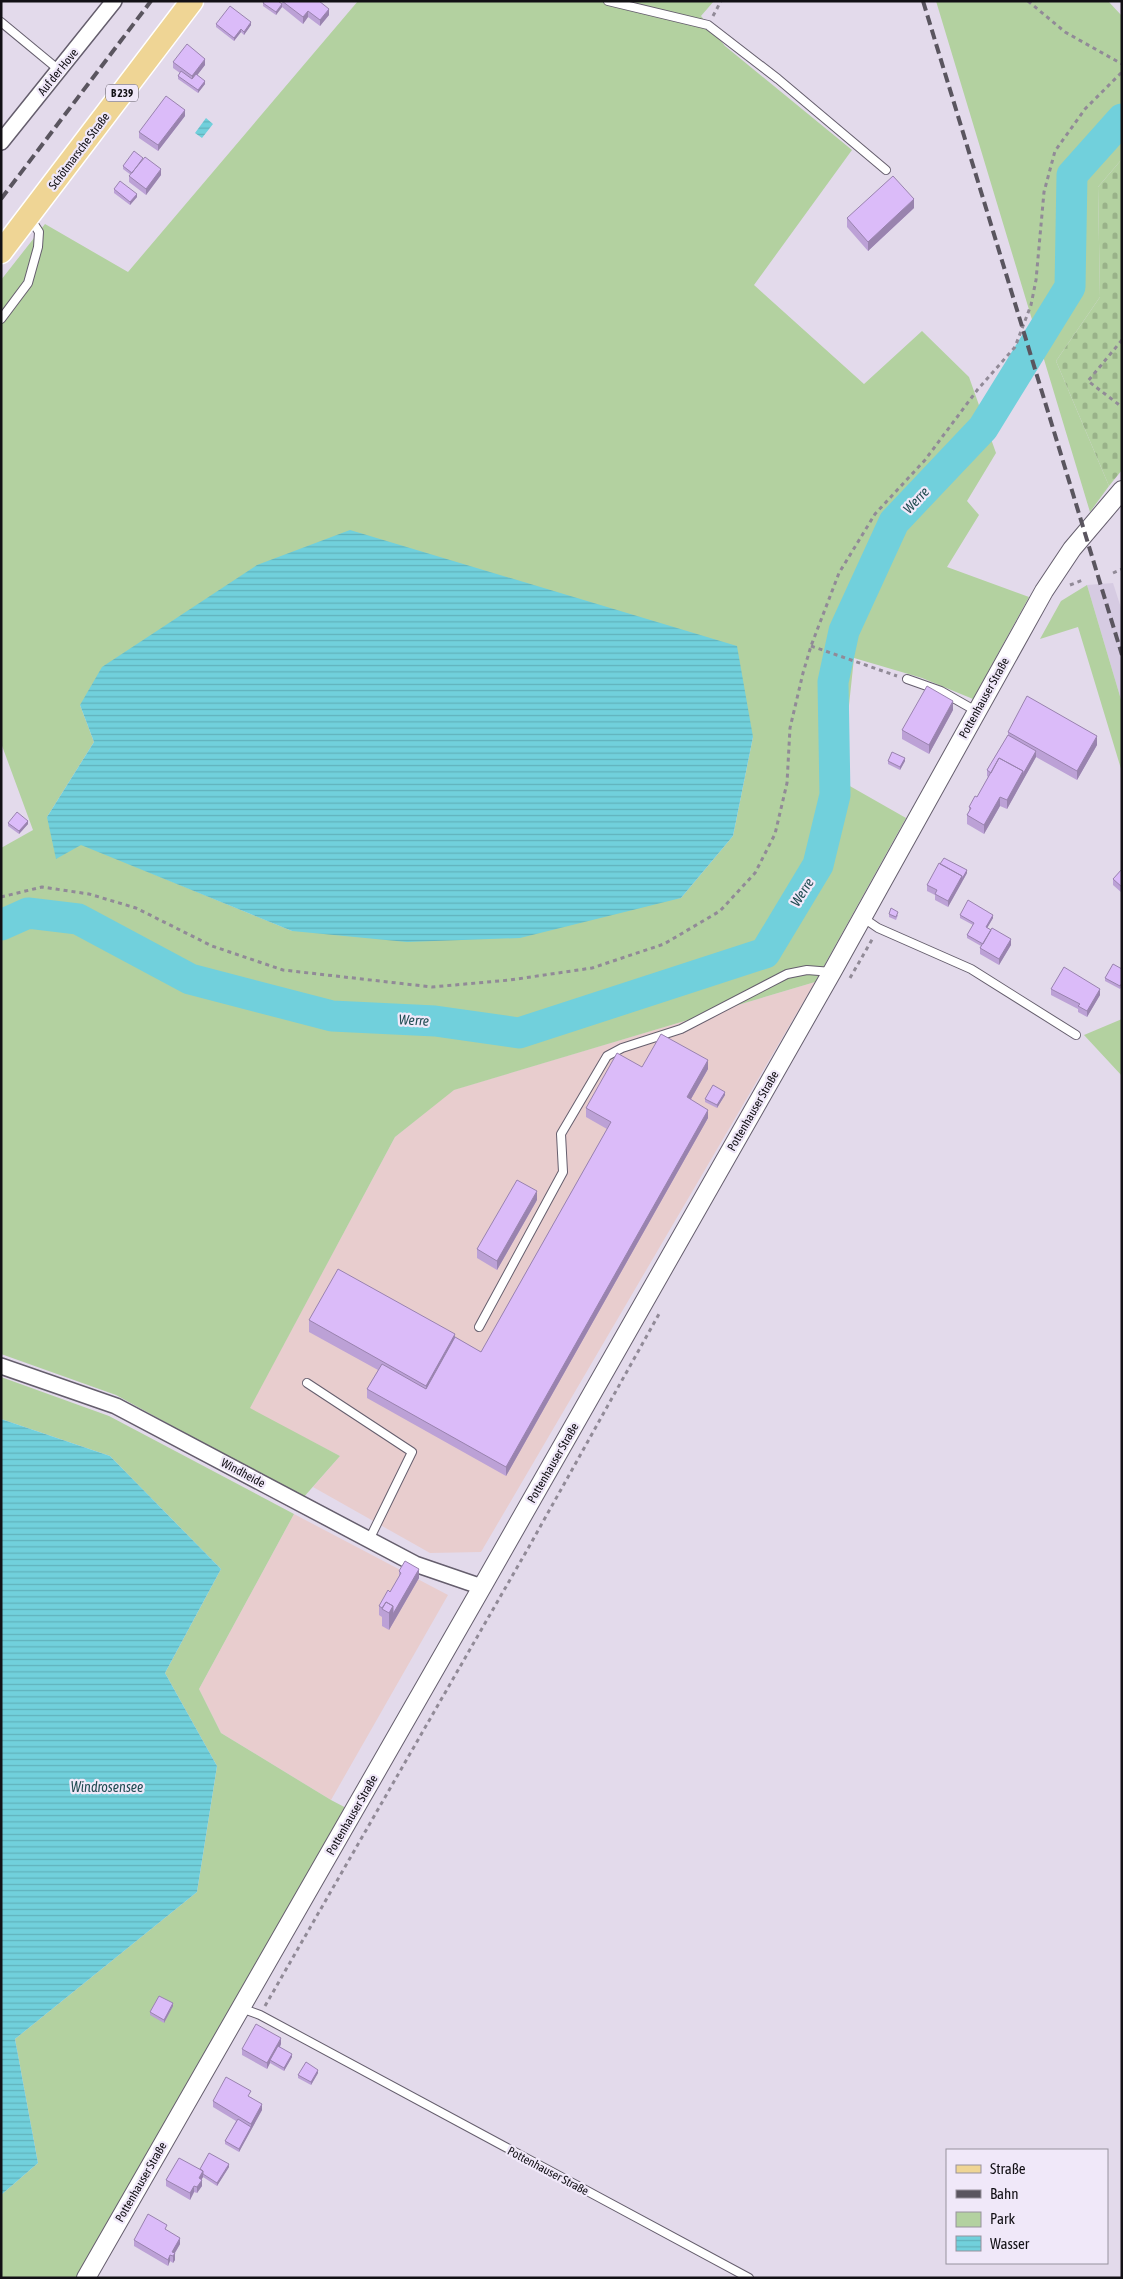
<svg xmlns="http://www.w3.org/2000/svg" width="1123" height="2279" font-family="'Asap Condensed',sans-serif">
  <defs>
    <pattern id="cemetery-stones" width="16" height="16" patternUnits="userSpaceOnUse" patternTransform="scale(1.25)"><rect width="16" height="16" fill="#b3d1a0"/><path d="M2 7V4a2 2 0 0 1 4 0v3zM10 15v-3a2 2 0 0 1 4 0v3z" fill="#99b289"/></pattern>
    <pattern id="water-rules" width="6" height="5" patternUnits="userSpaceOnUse" patternTransform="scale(1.25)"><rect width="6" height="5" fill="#71d0dc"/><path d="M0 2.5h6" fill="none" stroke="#61b2bc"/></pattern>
  </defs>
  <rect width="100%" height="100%" fill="#e3daeb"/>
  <path fill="#e8cdce" d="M815,982L481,1552L430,1553L313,1487L340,1456L249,1409L395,1137L453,1090Z
    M294,1514L448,1595L331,1800L221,1733L199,1689Z"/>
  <path fill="#d6cbe2" d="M1113,583L1122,611V703L1087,585Z"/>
  <path fill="#b3d1a0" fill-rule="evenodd" d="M358,1H714L701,16L725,46L852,150L754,285L864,384L922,331L969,377L996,453L967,501L979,515L947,567L1029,597L973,699L922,678L854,658L841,781L906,818L815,982L454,1090L395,1137L250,1408L340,1456L303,1498L116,1395L1,1354V848L33,830L1,743V280L45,224L128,272ZM80,705L753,737L733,836L681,898L292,931L81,844L47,817L94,742Z
    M936,1H1108L1122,16V159L1098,187L1100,297L1056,361L1109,486L1090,512Z
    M1087,585L1122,703V772L1078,627L1040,639L1061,601Z
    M1122,1019V1076L1084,1035Z
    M1,1377L109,1416L294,1514L199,1689L221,1733L331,1800L350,1810L76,2278H1V2195L38,2163L15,2039L197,1892L217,1766L165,1673L221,1569L110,1456L1,1419Z"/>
  <path fill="url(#cemetery-stones)" d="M1122,159V470L1109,486L1056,361L1100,297L1098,187Z"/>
  <path fill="url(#water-rules)" d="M206,118L213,124L202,138L195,133Z
    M350,530L737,646L753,737L733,836L681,898L520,938L407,942L292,931L81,845L56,859L47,817L94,742L80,705L102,667L257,565Z
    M1,1419L110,1456L221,1569L165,1673L217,1766L197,1892L15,2039L38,2163L1,2195Z"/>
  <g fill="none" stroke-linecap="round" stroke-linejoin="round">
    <path stroke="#71d0dc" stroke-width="31" d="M1,925L28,913L78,919L190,979L332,1016L435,1021L519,1033L765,953L818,865L835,795L833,682L844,631L894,522L983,428L1070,287L1072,175L1122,119"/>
    <g stroke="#655e6d" stroke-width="10">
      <path id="service" d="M608,1L708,25L778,79L886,170
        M1,22L59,70
        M1,319L28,283L38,247L39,232L30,218
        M907,679L941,691L976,711
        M862,917L878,928L971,969L1076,1035
        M479,1327L563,1172L561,1134L607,1056L622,1048L681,1029L787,974L807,970L832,972
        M307,1383L412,1452L369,1540
        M241,2008L260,2015L749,2278"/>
    </g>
    <g stroke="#655e6d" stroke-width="18">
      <path id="minor" d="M1,142L114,1
        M1,1366L116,1406L415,1564L482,1587"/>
    </g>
    <g stroke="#655e6d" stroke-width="20">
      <path id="tertiary" d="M86,2278L482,1587L832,972L1044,591L1072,549L1122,490"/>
    </g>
    <g stroke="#fff" stroke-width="25">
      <path id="primary" d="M1,252L192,1"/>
    </g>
    <path stroke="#918a97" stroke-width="3" stroke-dasharray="4 4" stroke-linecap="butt" d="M1028,1L1065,32L1122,64
      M713,16L721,1
      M1122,340L1088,381L1122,407
      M1113,573L1122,569
      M1070,585L1083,580
      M811,646L897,676
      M1,897L42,887L89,894L136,908L212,946L283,970L432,987L510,980L592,968L664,944L720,911L755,873L775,834L787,783L790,728L803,673L811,646L839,573L875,514L925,460L978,389L1015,347L1031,305L1036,280L1044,192L1055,151L1085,109L1122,72
      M850,978L873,938
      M265,2006L530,1545L659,1314"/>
    <use href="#service" stroke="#fff" stroke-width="8"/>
    <use href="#minor" stroke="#fff" stroke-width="15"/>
    <use href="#tertiary" stroke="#fff" stroke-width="18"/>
    <use href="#primary" stroke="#efd595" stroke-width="22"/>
    <path stroke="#5a555f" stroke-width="4" stroke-dasharray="10 5" stroke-linecap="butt" d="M923,1L1122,655
      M1,199L151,1"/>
  </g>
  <path fill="#bca1d6" d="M282,1L329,15L320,26L308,17L303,24L282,7L276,15L263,6V3L282,4Z
    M216,24L251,25L244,35L241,32L234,41L216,27Z
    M173,62L205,65L197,75L205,84L198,93L178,79V76L180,73L173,68Z
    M185,116L158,151L139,138V132Z
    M143,158L161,175L146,195L129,182V176L131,175L123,169V166Z
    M114,189L137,197L130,205L114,193Z
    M914,208L868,251L847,227V218Z
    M953,710L929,754L902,739V730Z
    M1008,732L1097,745L1077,780L1036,757L1007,809L1000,806L984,834L967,824V815L969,812V807L977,797L988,777L987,776V770L1008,735Z
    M888,761H905L900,770L888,764Z
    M8,823L28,824L19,834L8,826Z
    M1122,869V893L1113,885V879Z
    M967,873L948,907L935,900V895L927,891V885Z
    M889,914L898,915L896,920L889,917Z
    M960,915L993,918L987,928L1011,945L999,965L980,954V948L981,946L967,938V935L973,925L960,918Z
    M1122,969V986L1120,989L1105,981V978Z
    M1051,989L1100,995L1087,1017L1078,1012V1009L1051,995Z
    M642,1067L708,1069L691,1099L708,1118L506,1476L367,1398V1389L378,1370L309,1332V1320L455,1337L481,1352L607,1129L586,1117V1108Z
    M725,1095L717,1108L705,1102V1099Z
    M537,1200L497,1270L477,1258V1249Z
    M399,1571L419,1578L389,1630L382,1626V1617L379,1615V1606L390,1592L399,1577Z
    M173,2006L164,2023L150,2015V2012Z
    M281,2044L280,2047L292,2057L284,2071L270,2063L267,2069L242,2055V2049Z
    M318,2073L311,2085L298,2078V2075Z
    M251,2097L262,2110L239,2152L225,2144V2141L236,2121L213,2107V2101Z
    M229,2167L217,2186L203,2177L201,2180L202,2186L197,2193L194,2192L190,2200L166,2186V2180L200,2169Z
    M167,2231L180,2244L175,2253V2260L173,2263L170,2261L168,2266L134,2246V2240Z"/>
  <path fill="#9983ae" d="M282,4V7L276,15V12Z
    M329,9V15L320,26V20Z
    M308,11V17L303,24V17Z
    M251,22V25L244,35V32Z
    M241,29V32L234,41V38Z
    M205,59V65L192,82V76Z
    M205,81V84L198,93V90Z
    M185,110V116L158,151V145Z
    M161,169V175L146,195V189Z
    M137,194V197L130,205V202Z
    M914,199V208L868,251V242Z
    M953,701V710L929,754V745Z
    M1097,736V745L1077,780V771Z
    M1036,751V757L1007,809V800L1023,771Z
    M905,758V761L900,770V767Z
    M1000,797V806L984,834V825Z
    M28,821V824L19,834V831Z
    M967,870V873L948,907V901L962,876Z
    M993,915V918L986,930V927Z
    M1011,939V945L999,965V959Z
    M1100,989V995L1087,1017V1011Z
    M708,1060V1069L687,1106V1097Z
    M725,1092V1095L717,1108V1105Z
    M708,1110V1118L506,1476V1467Z
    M537,1191V1200L497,1270V1261Z
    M455,1334V1346L426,1398V1386Z
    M419,1569V1578L389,1630V1613L393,1606Z
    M173,2003V2006L164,2023V2020Z
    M281,2038V2044L272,2061L270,2060V2063L267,2069V2063Z
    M292,2054V2057L284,2071V2068Z
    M318,2070V2073L311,2085V2082Z
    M262,2104V2110L239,2152V2149L251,2127V2124Z
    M229,2164V2167L217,2186V2183Z
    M203,2171V2177L199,2184V2178Z
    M202,2180V2186L197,2193V2187Z
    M194,2186V2192L190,2200V2193Z
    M180,2238V2244L173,2256L172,2252Z
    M175,2253V2260L173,2263V2256Z
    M170,2255V2261L168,2266V2260Z"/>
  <path fill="#dbbbf9" stroke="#9983ae" d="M264,1H278L282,4L276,12L263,3Z
    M282,1H319L329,9L320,20L308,11L303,17Z
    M230,6L251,22L244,32L241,29L234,38L216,24Z
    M187,44L205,59L192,76L173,62Z
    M181,71L192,79L196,74L205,81L198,90L178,76Z
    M166,96L185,110L158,145L139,132Z
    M134,151L143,158L132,173L123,166Z
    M145,157L161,169L146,189L129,176Z
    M893,176L914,199L868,242L847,218Z
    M120,181L137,194L130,202L114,189Z
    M927,686L953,701L929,745L902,730Z
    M1027,696L1097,736L1077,771L1008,732Z
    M1008,735L1036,751L1023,774V771L999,758L991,773L987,770Z
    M892,752L905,758L900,767L888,761Z
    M999,758L1023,771L1007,800L1000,797L984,825L967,815L971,808L969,807L975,796L977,797Z
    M17,812L28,821L19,831L8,823Z
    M944,858L967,870L962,879V876L940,864Z
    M939,863L962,876L948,901L935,894L937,890L927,885Z
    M1122,869V887L1113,879Z
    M968,900L993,915L986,927L991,930L983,944L967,935L974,923L960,915Z
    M891,908L898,912L896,917L889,914Z
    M992,928L1011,939L999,959L980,948Z
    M1113,964L1122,969V983L1120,986L1105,978Z
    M1064,967L1100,989L1087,1011L1078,1006L1080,1004L1051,989Z
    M661,1034L708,1060L687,1097L708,1110L506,1467L367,1389L382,1364L426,1389L455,1337L481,1352L611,1122L586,1108L617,1053L642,1067Z
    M713,1085L725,1092L717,1105L705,1099Z
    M517,1180L537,1191L497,1261L477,1249Z
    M338,1269L455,1334L426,1386L309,1320Z
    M405,1561L419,1569L393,1614V1606L386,1602L382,1608L379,1606L388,1590L390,1592L401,1573L399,1571Z
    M386,1602L393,1606L389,1613L382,1609Z
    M159,1996L173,2003L164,2020L150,2012Z
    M256,2024L281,2038L267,2063L242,2049Z
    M278,2046L292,2054L284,2068L270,2060Z
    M306,2062L318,2070L311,2082L298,2075Z
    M226,2077L251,2091L248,2096L262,2104L251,2124L213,2101Z
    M238,2119L251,2127L239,2149L225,2141Z
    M209,2153L229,2164L217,2183L203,2174V2171L200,2169Z
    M179,2158L203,2171L199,2178L202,2180L197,2187L194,2186L190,2193L166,2180Z
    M148,2214L167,2225L165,2229L180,2238L172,2252L175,2253L173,2256L170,2255L168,2260L134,2240Z"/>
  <g text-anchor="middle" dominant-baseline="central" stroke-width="4.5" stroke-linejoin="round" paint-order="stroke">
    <rect fill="#f0e8f9" stroke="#555159" stroke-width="1" x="106" y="84.5" width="32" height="17" rx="4"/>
    <g font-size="11" font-weight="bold" fill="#121015">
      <text x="122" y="93">B 239</text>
    </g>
    <g font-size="12" fill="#121015" stroke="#f0e8f9">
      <text transform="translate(58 72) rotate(-51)">Auf der Hove</text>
      <text transform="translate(79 151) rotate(-53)">Schötmarsche Straße</text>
      <text transform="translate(984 698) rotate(-61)">Pottenhauser Straße</text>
      <text transform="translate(753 1111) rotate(-60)">Pottenhauser Straße</text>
      <text transform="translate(553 1463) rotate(-60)">Pottenhauser Straße</text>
      <text transform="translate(243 1473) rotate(28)">Windheide</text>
      <text transform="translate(352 1815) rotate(-60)">Pottenhauser Straße</text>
      <text transform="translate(548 2171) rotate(28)">Pottenhauser Straße</text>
      <text transform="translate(141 2182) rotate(-60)">Pottenhauser Straße</text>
    </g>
    <g font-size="14" font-style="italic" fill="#214c52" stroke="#f0e8f9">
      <text transform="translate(916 500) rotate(-47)">Werre</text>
      <text transform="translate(802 892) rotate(-58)">Werre</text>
      <text transform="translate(414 1020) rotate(3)">Werre</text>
      <text x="107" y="1787">Windrosensee</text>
    </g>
  </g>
  <rect width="1123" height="2279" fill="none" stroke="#121015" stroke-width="5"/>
  <rect x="946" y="2149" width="162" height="115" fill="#f0e8f9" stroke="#97929e"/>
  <rect x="956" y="2165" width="25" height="8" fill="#efd595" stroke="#97929e"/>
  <text x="990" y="2174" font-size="15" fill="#121015">Straße</text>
  <rect x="956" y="2190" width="25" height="8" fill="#5a555f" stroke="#97929e"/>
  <text x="990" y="2199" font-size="15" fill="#121015">Bahn</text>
  <rect x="956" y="2212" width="25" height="15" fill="#b3d1a0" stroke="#97929e"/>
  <text x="990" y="2224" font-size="15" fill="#121015">Park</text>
  <rect x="956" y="2236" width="25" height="15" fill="url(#water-rules)" stroke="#97929e"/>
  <text x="990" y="2249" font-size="15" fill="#121015">Wasser</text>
</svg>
